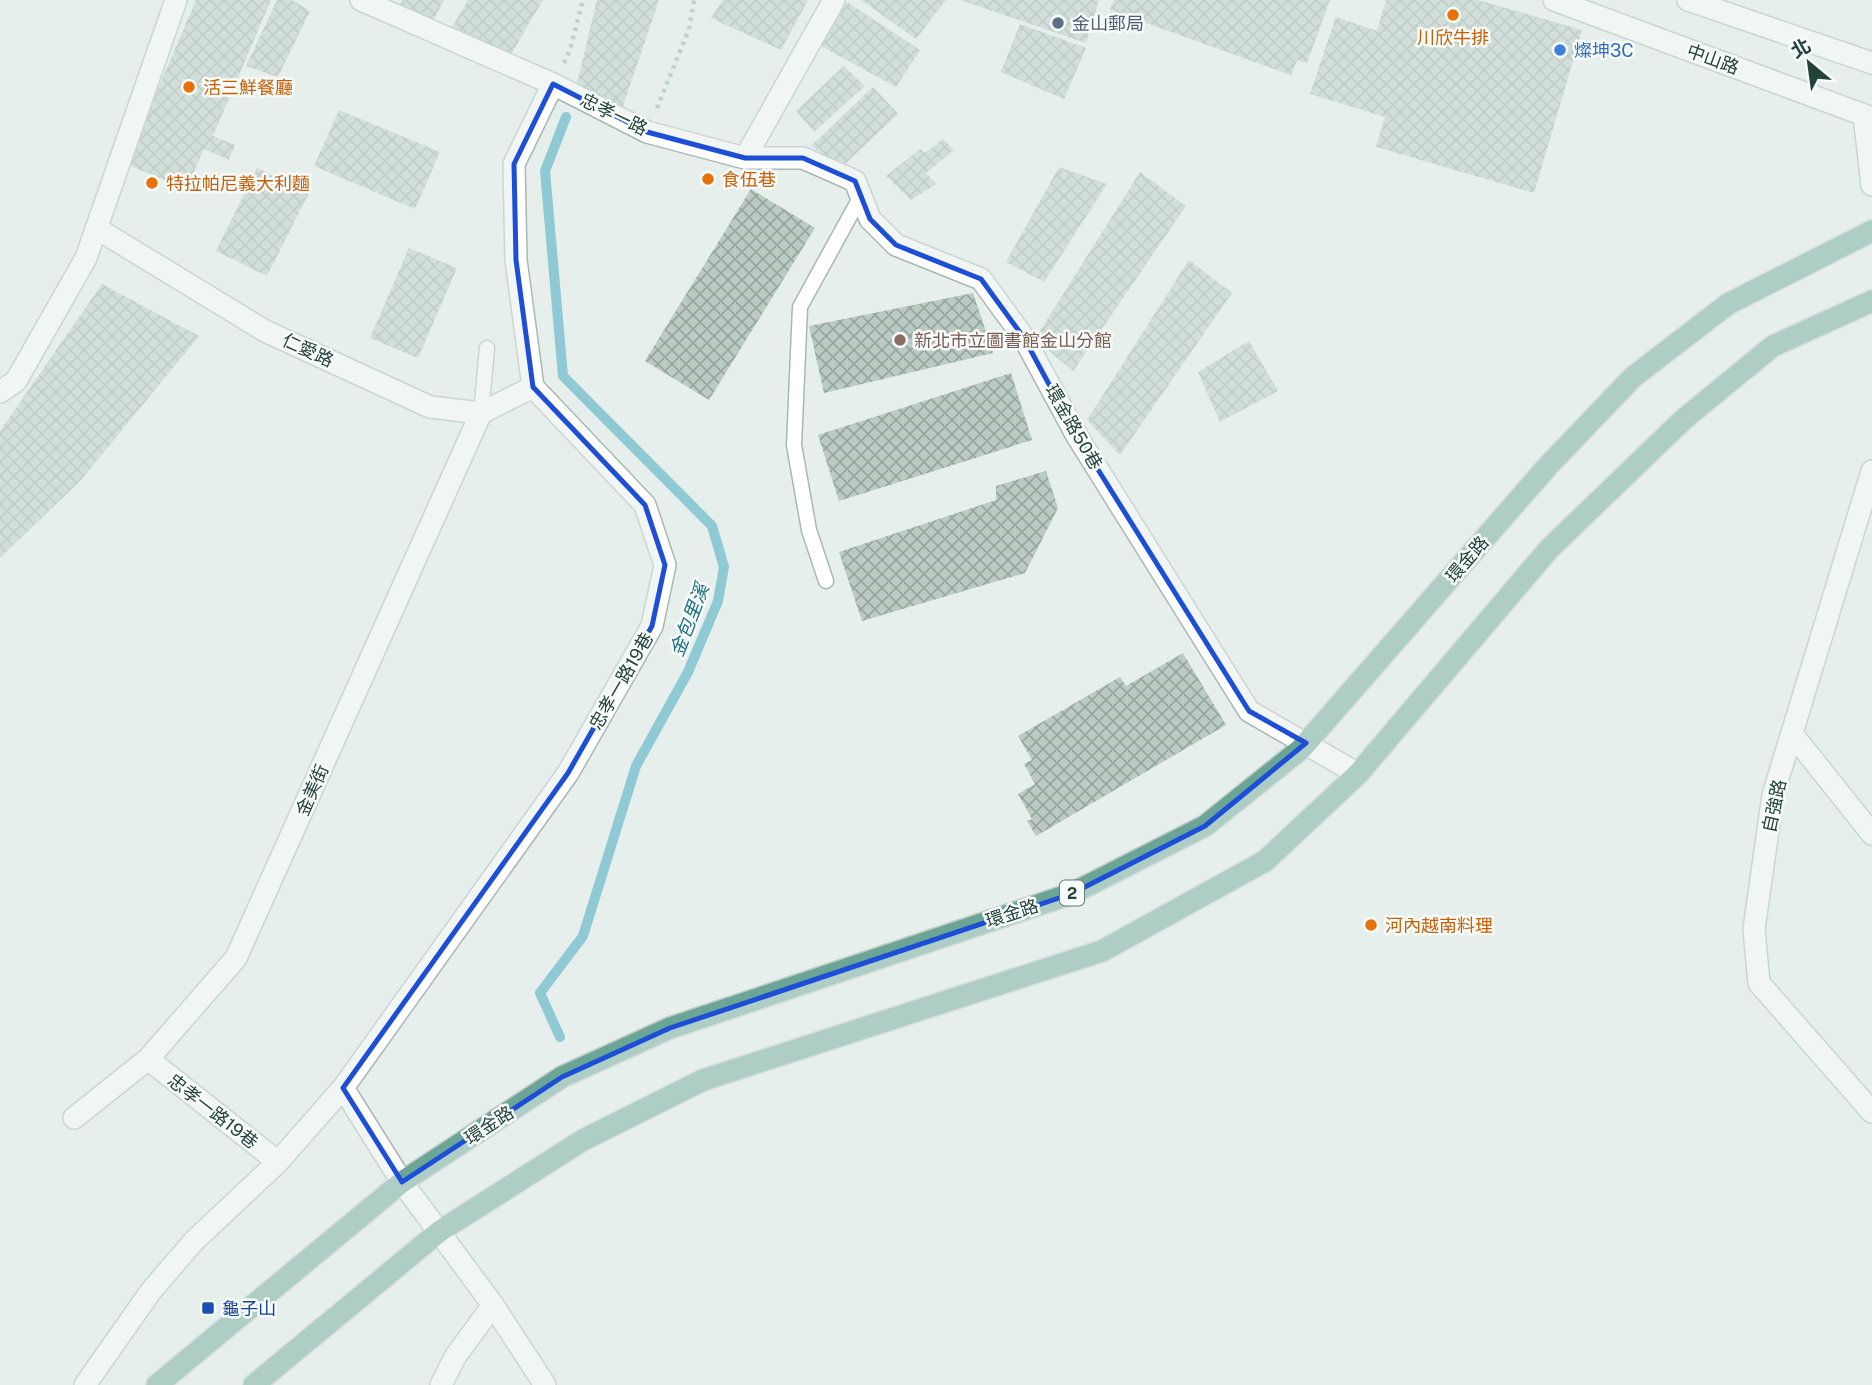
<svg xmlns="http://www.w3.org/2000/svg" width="1872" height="1385" font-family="'Public Sans','Noto Sans TC',sans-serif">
  <defs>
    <pattern id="building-cross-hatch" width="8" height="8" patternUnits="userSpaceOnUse" patternTransform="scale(1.75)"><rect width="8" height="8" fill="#bbcac4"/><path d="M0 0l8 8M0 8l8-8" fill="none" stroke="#98a6a0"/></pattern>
  </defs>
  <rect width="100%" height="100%" fill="#e6efeb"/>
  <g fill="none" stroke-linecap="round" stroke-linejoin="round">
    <path stroke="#8ec9d4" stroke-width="10" d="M560,1037L540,993L583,936L636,766L688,672L718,601L724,567L712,526L563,376L545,171L566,117"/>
  </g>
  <path fill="url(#building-cross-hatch)" d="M196,0H271L213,136L235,145L229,160L204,149L186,189L126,164Z
    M277,0H292L310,11L278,77L246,66Z
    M402,0H444L423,40L392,21Z
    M468,0H543L511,54L452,27Z
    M597,0H659L619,118L575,92Z
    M723,0H808L781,50L711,18Z
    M861,0H946L916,39Z
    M960,0H1099L1086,43Z
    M1114,0H1330L1307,63L1297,60L1291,75L1110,10Z
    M1386,0H1478L1582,30L1534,193L1376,147L1385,117L1310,94L1336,17L1377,31Z
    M847,2L920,50L896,87L821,46Z
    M1020,24L1086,48L1064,99L1001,72Z
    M844,66L865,86L814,132L796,111Z
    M873,87L898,114L843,166L811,146Z
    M339,110L440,152L415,209L314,166Z
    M943,139L954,150L926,173L936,184L911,200L886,176L920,149L925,153Z
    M1059,167L1107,184L1044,282L1006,262Z
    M257,168L309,193L267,276L216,251Z
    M1140,172L1186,206L1073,371L1035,339Z
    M751,189L815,228L709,400L645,361Z
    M409,248L457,268L418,358L370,338Z
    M1189,260L1232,293L1120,455L1087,420Z
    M102,284L199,336L81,480L0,558V431Z
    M973,293L993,353L824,393L809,326Z
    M1249,341L1278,391L1220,422L1198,372Z
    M1011,373L1032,440L839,501L818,435Z
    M1046,471L1058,508L1025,573L862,621L839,552L996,500V486Z
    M1183,653L1226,725L1036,836L1027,821L1032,819L1018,794L1035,784L1024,764L1032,760L1018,736L1120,677L1126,686Z"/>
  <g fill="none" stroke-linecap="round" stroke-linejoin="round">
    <g stroke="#a8b8b2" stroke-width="17">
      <path id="service" d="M481,413L487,348
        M826,581L809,530L794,445L800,307L861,196"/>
    </g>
    <g stroke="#a8b8b2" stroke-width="24">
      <path id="minor" d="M361,0L553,84L647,132L745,158L834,0
        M745,158H803L855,181L870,219L896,245L981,279L1024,338L1077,436L1249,711L1358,774
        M96,228L265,331L430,407L481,413L533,387
        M0,392L16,381L86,258L176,0
        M1872,471L1773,795L1754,929L1759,983L1872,1112
        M1793,735L1872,834
        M148,1059L278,1162
        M74,1118L148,1059L236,958L481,413
        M85,1385L151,1291L194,1241L278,1162L343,1088
        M441,1385L455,1357L493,1305
        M545,1385L493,1305L402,1182L343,1088L568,773L652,626L665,565L645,505L533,387L516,260L514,164L553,84"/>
    </g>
    <g stroke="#a8b8b2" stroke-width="24">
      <path id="tertiary" d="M1554,0L1872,118
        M1688,0L1872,63
        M1864,115L1872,185"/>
    </g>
    <g stroke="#c2cac8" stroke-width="24">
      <path id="primary" d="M157,1385L402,1182L562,1077L670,1028L1071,894L1205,826L1301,749L1547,467L1633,377L1728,304L1872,231
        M254,1385L440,1231L583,1140L703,1080L1102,951L1265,861L1358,774L1549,549L1684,419L1773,346L1872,301"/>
    </g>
    <path stroke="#86b3a5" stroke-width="4.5" stroke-dasharray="3.5 5" stroke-linecap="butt" d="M564,63L570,50L583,0
      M657,108L689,29L694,0"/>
    <use href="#service" stroke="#fff" stroke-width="14"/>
    <use href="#minor" stroke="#fff" stroke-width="21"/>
    <use href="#tertiary" stroke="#fff" stroke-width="21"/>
    <use href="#primary" stroke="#6aa596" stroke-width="21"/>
  </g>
  <path d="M0 0H1872V1385H0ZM553,84L647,132L745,158H803L855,181L870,219L896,245L981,279L1024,338L1077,436L1249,711L1306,743L1205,826L1071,894L670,1028L562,1077L402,1182L343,1088L568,773L652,626L665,565L645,505L533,387L516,260L514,164Z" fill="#e6efeb" fill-opacity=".55" fill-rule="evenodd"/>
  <path fill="none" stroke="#1d4ed8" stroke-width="5" stroke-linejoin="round" d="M553,84L647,132L745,158H803L855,181L870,219L896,245L981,279L1024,338L1077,436L1249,711L1306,743L1205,826L1071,894L670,1028L562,1077L402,1182L343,1088L568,773L652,626L665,565L645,505L533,387L516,260L514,164Z"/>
  <g fill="#e8710a" stroke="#f7fbf9" stroke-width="2.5">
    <circle cx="1453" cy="15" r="7"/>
    <circle cx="189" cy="87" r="7"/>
    <circle cx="708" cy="179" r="7"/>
    <circle cx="152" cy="183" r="7"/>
    <circle cx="1371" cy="925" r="7"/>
  </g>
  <circle fill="#5c6f8a" stroke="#f7fbf9" stroke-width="2.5" cx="1058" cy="23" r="7"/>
  <circle fill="#3f7fe0" stroke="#f7fbf9" stroke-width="2.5" cx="1560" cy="50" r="7"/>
  <circle fill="#8d6e63" stroke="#f7fbf9" stroke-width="2.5" cx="900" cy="340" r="7"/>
  <rect fill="#1a4fb4" stroke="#f7fbf9" stroke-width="2.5" x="201" y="1301" width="14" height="14" rx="3.5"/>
  <g text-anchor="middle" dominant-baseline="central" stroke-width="5" stroke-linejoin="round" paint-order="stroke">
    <rect fill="#f7fbf9" stroke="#637a73" stroke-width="2" x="1060" y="880.5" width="24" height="25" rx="5"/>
    <g font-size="16" font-weight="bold" fill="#24423a">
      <text x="1072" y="893">2</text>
    </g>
    <g font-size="18" fill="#4e5e75" stroke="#f7fbf9" text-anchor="start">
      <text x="1072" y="23">金山郵局</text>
    </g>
    <g font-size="18" fill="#c56008" stroke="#f7fbf9" text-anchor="start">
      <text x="1453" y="37" text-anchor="middle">川欣牛排</text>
      <text x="203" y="87">活三鮮餐廳</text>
      <text x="722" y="179">食伍巷</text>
      <text x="166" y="183">特拉帕尼義大利麵</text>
      <text x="1385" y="925">河內越南料理</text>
    </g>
    <g font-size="18" fill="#366cbe" stroke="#f7fbf9" text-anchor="start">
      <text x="1574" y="50">燦坤3C</text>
    </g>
    <g font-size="18" fill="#24423a" stroke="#f7fbf9">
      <text transform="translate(1713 59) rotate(20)">中山路</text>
      <text transform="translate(614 114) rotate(26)">忠孝一路</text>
      <text transform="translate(308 350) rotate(25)">仁愛路</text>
      <text transform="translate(1074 427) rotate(60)">環金路50巷</text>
      <text transform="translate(1467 559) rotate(-49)">環金路</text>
      <text transform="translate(621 681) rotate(-60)">忠孝一路19巷</text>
      <text transform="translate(312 790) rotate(-66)">金美街</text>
      <text transform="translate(1774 806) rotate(-78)">自強路</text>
      <text transform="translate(1012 913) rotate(-18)">環金路</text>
      <text transform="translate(213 1111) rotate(38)">忠孝一路19巷</text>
      <text transform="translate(489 1125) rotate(-33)">環金路</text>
    </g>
    <g font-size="18" fill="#785e54" stroke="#f7fbf9" text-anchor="start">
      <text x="914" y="340">新北市立圖書館金山分館</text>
    </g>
    <g font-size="18" fill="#164399" stroke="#f7fbf9" text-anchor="start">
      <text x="222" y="1308">龜子山</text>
    </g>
    <g font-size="19" font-style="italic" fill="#1c6f80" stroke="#f7fbf9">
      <text transform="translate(689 620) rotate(-69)">金包里溪</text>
    </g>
  </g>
  <g transform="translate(1809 63) rotate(331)" stroke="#f7fbf9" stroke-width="5" paint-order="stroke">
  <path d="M0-5L12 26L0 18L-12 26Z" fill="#24423a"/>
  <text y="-10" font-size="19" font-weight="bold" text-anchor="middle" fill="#24423a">北</text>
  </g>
</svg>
